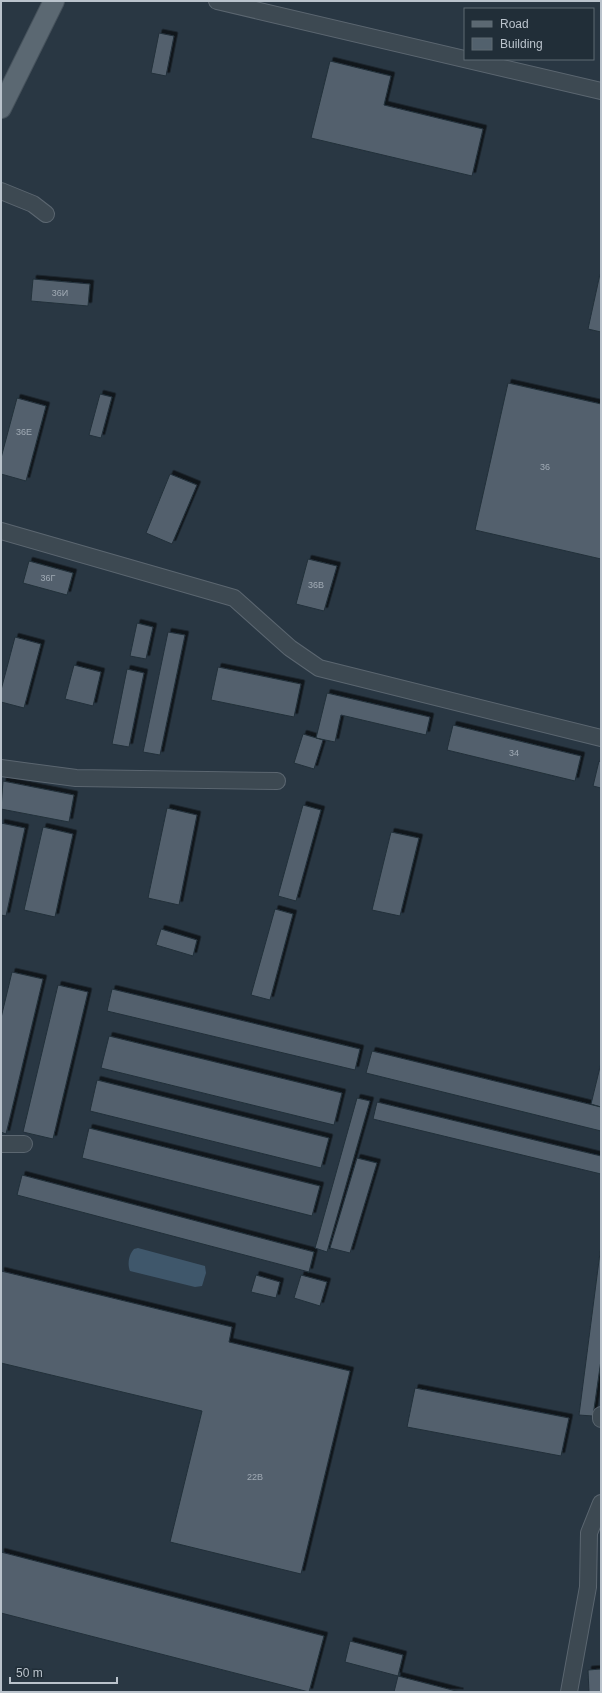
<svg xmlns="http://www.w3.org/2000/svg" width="602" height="1693" font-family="Arial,sans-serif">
  <defs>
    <filter id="shadow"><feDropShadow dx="3.5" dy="-3.5" stdDeviation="0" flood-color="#0009"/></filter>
  </defs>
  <rect width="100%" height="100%" fill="#293743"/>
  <path fill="#3f576b" d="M138,1248L205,1266L206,1273L202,1286L195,1287L130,1271C127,1264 129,1254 134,1249Z"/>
  <path fill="#52616d" stroke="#23303a" filter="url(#shadow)" d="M159,33L174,36L166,76L151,73Z
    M330,61L391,76L384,105L483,129L472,176L311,138Z
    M600,274H601V332L588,329Z
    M33,279L90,284L88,306L31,301Z
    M508,383L601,404V559L475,530Z
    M100,394L112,397L101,438L89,435Z
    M17,398L46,406L26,481L1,474V458Z
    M170,474L197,485L172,544L146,533Z
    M308,559L337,566L324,611L296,604Z
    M29,561L73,573L67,595L23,583Z
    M137,623L153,627L146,659L130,656Z
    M168,632L185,635L160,755L143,752Z
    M15,637L41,644L24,708L1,702V690Z
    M74,665L101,672L93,706L65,699Z
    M218,667L301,684L294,717L211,700Z
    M127,669L144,673L129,747L112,744Z
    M327,693L430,717L426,735L341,715L335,742L316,738Z
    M453,725L581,756L575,781L447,750Z
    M303,734L323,740L314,769L294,763Z
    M599,761L601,762V788L593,786Z
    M3,781L74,795L69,822L1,809Z
    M303,805L321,810L296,901L278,896Z
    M167,808L197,815L179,905L148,898Z
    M1,823L25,828L6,916L1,915Z
    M43,827L73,834L55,917L24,910Z
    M391,832L419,838L400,916L372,910Z
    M275,909L293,914L270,1000L251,995Z
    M161,929L197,940L193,956L156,945Z
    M12,972L43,979L6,1134L1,1132V1018Z
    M58,985L88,992L53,1139L23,1132Z
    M112,989L360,1049L355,1070L107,1011Z
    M109,1036L342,1093L334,1125L101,1068Z
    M372,1051L601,1107V1131L366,1073Z
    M601,1063V1107L591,1104Z
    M97,1080L329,1138L321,1168L90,1111Z
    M357,1098L370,1101L327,1252L315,1248Z
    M377,1102L601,1156V1174L373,1119Z
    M89,1128L320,1186L312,1216L82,1158Z
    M357,1158L377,1163L350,1253L330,1248Z
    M22,1175L314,1252L309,1272L17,1195Z
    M601,1245V1360L593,1416L579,1415Z
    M1,1271L232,1327L229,1342L350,1371L301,1574L170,1542L202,1411L1,1363Z
    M256,1275L280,1282L276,1298L251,1292Z
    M301,1275L327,1282L320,1306L294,1298Z
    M415,1388L569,1418L561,1456L407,1427Z
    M1,1552L324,1636L309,1692L1,1613Z
    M350,1641L403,1655L398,1676L345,1662Z
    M601,1669V1692H589L588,1670Z
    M398,1676L460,1692H394Z"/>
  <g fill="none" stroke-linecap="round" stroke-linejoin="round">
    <g stroke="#5b6670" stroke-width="18">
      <path id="minor" d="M217,1L601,91
        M1,191L33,204L46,214
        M1,531L234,598L290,648L319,668L601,738
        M1,768L76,778L277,781
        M1,1144H24
        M601,1415V1419
        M569,1692L588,1587L589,1533L601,1503"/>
    </g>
    <g stroke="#46525c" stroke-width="22">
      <path id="major" d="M1,108L54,1"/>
    </g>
    <use href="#minor" stroke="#3d4952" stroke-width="16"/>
    <use href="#major" stroke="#5b6872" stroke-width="20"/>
  </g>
  <g text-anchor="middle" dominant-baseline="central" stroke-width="3" stroke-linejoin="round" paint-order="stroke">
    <g font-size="9" fill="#a0aab4">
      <text x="60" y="293">36И</text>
      <text x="24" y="432">36Е</text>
      <text x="545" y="467">36</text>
      <text x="48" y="578">36Г</text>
      <text x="316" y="585">36В</text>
      <text x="514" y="753">34</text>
      <text x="255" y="1477">22В</text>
    </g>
  </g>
  <rect width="602" height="1693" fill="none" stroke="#bac3cc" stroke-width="4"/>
  <rect x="464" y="8" width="130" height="52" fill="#212e38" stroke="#5e6a73"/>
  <rect x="472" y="21" width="20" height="6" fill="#5b6872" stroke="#5e6a73"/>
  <text x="500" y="28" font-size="12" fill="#bac3cc">Road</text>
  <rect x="472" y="38" width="20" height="12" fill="#52616d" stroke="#5e6a73"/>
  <text x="500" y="48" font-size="12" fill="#bac3cc">Building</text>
  <path d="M10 1677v6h107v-6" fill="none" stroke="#bac3cc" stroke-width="2"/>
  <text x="16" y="1677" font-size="12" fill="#bac3cc" stroke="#212e38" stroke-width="3" paint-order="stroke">50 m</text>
</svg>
